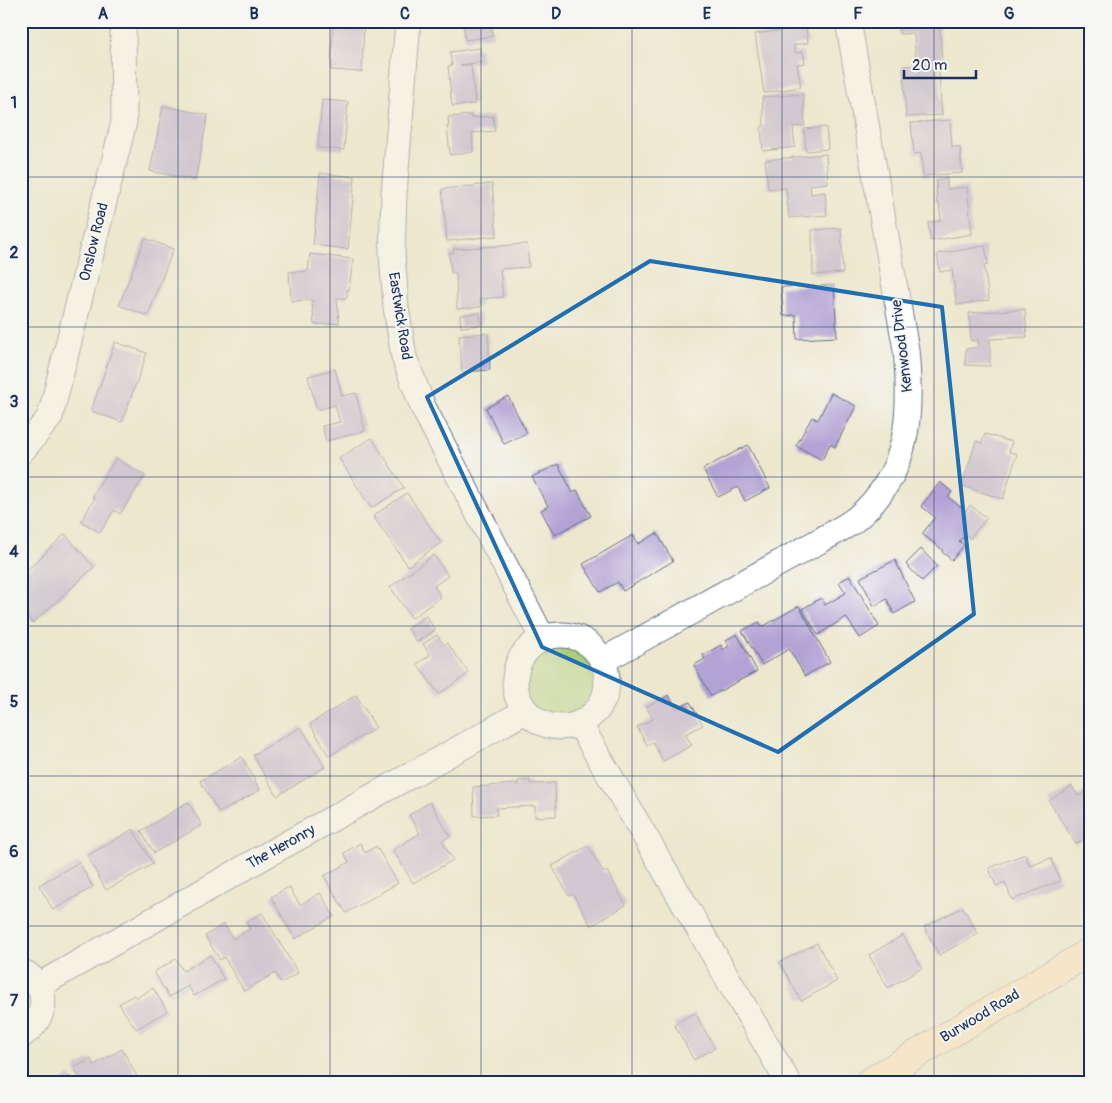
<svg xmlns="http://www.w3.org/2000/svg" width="1112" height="1103" font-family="Pangolin,sans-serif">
  <rect width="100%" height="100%" fill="#f6f6f2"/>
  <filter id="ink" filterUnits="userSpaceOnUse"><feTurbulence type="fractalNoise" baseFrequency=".02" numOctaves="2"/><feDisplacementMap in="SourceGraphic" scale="10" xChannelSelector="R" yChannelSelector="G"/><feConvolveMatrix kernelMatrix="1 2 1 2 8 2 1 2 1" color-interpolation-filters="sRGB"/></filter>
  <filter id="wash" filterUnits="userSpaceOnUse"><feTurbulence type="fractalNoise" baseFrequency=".0096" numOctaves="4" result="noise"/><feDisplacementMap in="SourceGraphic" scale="20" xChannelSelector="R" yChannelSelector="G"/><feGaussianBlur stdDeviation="1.12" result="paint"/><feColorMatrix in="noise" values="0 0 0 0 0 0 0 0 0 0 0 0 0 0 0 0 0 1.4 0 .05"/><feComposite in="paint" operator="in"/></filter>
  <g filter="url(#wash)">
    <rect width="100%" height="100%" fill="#ede7ce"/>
    <path fill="#a9cd77" stroke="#627e6a" d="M566,642L584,648L594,661L599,682L595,702L578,715L558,720L540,713L527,700L522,674L530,656L547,645Z"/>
    <g id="blocks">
      <path fill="#b3a3d5" d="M333,21H364L362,72L331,70Z
        M463,21H491L493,36L465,40Z
        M755,21H801V22L773,26Z
        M899,21H939L942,62H938L942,115L906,117L903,66L916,65L914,33L899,34Z
        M806,27L808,43L794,45L795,53L803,52L805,63L797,64L801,87L764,93L755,34Z
        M480,48L482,62L460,65H471L475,104L452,106L448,66H452L450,52Z
        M803,94L805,126L793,127L795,147L763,151L761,127L764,126L762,97Z
        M322,100L348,102L344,150L318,148Z
        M163,106L208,115L195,180L150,171Z
        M471,115V118L493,116L495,131L472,133L473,152L450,155L447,126H449L448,117Z
        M950,120L952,147H960L962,173L923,176L921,153L914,154L911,123Z
        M826,127L828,149L806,151L804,129Z
        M826,154L828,183L810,185L811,194L825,192L827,215L789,218L786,188L768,189L765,160Z
        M320,173L355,177L348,249L313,245Z
        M947,179V189L967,187L972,234L931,241L928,223L941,220L939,203H937L936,180Z
        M492,184L497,236L447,241L442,189Z
        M841,228L843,273L813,275L812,230Z
        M145,238L173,249L148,316L119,305Z
        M527,244L529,267L500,269L503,297L480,299L481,307L457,309L456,273H451L449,253H454L453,249Z
        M985,246L988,264L984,265L989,300L957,305L952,270L940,272L937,254Z
        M310,254L353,259L349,290H347V298H337L339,323L314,325L312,300L291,301L289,272L308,271Z
        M834,285L837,337L797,339L796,315L783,316L781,287Z
        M1025,309L1027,337L990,339V366L965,365L966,349L978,347V340L971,341L969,313Z
        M480,313L481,325L461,327L460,315Z
        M488,333L490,370L462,372L459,335Z
        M115,342L147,353L122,422L91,411Z
        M335,369L342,396L356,393L365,431L326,441L322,426L340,422L335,405L317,410L308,376Z
        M831,393L856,406L835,447L830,444L822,460L796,446L812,417L818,420Z
        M508,396L527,433L504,444L486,408Z
        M985,434L1012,442L1009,452L1017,454L1003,499L962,486L976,441L982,443Z
        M372,438L404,488L371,508L339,458Z
        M748,445L770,488L745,501L738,487L718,497L703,469Z
        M116,458L145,476L120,514L114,510L100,533L81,521L95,498L92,496Z
        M558,464L573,493L577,490L591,516L554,535L541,510L548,506L532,477Z
        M940,482L952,492L948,497L966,511L970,505L987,518L970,538L966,535L963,539L962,538L959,541L964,545L952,560L942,552L943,550L922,534L935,517L921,506Z
        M407,493L441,543L408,566L373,516Z
        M657,533L673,561L623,591L618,582L600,592L583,564L633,535L638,544Z
        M65,534L94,567L33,623L21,610V588L25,584L21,580V576Z
        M921,549L937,566L922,581L906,564Z
        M434,555L448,576L434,586L441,597L412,618L390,587Z
        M895,560L915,602L894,614L887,599L874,606L860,578Z
        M850,576L879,626L860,638L846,617L818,635L802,609L821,598L825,605L846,593L839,582Z
        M799,606L830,662L805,676L789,649L762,665L742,631L759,622L762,627Z
        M426,616L435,630L417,642L408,629Z
        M737,634L757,671L711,696L694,665L705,659L703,655L721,645L723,650L729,646L726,640Z
        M437,635L444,645L447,643L469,673L439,694L417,664L430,655L423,644Z
        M356,695L376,728L329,756L310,724Z
        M669,695L676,709L690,702L703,725L685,734L692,745L663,761L653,742L647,745L637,727L653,719L646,707Z
        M301,727L325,767L277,796L253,755Z
        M242,757L260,790L219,813L200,781Z
        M530,780V784L555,783L556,816L535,817V806L496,808L497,815L474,816L473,787L518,784V781Z
        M1072,786L1078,796L1091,788V839L1089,836L1076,844L1049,801Z
        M188,802L202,825L154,853L141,831Z
        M430,802L450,836L442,841L453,860L413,883L393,850L420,833L409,815Z
        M133,829L153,864L106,890L87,856Z
        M360,843L365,853L376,846L398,883L346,913L324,876L349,862L344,853Z
        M588,846L604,873L607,871L626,905L591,926L573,894L569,896L552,866Z
        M1025,854L1030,866L1051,858L1060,881L1012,900L1005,882L996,886L989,868Z
        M79,862L93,887L53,910L39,885Z
        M289,887L300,905L320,893L334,916L295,939L271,897Z
        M963,907L978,934L939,955L924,927Z
        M262,913L298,973L281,983L275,973L244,991L224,957L220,960L205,936L224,924L233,939L250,929L246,922Z
        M903,935L922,968L888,988L869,955Z
        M817,943L837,981L801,1001L780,962Z
        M210,955L224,979L194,996L188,986L169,997L154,972L176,959L183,971Z
        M153,988L167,1011L136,1029L119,1004L134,995L136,998Z
        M695,1013L715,1048L694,1060L674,1024Z
        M122,1049L140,1082H81L74,1068L91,1059L94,1065Z
        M70,1076L74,1082H59Z"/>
    </g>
  </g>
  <g filter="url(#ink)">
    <use href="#blocks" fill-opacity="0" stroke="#646f85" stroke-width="1"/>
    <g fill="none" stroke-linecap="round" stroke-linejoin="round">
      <g stroke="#646f85" stroke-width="27">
        <path id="street" d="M408,21L394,194L392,253L396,307L404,357L423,407L543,639
          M21,452L50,417L124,122L123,21
          M515 681a46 46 0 1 1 92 0a46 46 0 1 1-92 0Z
          M602,661L821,540C833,533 846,527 857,518C910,473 912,414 906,350L848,21
          M579,723L788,1082
          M21,971C52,986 48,1019 21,1036
          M38,986L263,857L487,733L525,711"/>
      </g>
      <g stroke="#646f85" stroke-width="29">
        <path id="secondary" d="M869,1082L1091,951"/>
      </g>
      <use href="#street" stroke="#fff" stroke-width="25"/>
      <use href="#secondary" stroke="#ffe4c6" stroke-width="28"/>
    </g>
  </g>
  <path d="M0 0H1112V1103H0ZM650,261L942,307L974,614L778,752L542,647L427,397Z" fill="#ede7ce" fill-opacity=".55" fill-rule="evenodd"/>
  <path fill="none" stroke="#1f6fb2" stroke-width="4" stroke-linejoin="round" d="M650,261L942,307L974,614L778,752L542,647L427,397Z"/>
  <path fill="none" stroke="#1b2f5e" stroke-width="1" stroke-opacity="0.55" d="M178,21V1082M330,21V1082M481,21V1082M632,21V1082M782,21V1082M934,21V1082M21,177H1091M21,327H1091M21,477H1091M21,626H1091M21,776H1091M21,926H1091"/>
  <g text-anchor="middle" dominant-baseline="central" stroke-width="4" stroke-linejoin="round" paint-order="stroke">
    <g font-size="15" fill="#1b2f5e" stroke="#f6f6f2">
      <text transform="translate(94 242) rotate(-76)">Onslow Road</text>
      <text transform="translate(400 316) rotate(81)">Eastwick Road</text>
      <text transform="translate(902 346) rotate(-97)">Kenwood Drive</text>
      <text transform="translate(281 847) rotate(-29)">The Heronry</text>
      <text transform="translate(980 1016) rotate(-31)">Burwood Road</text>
    </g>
  </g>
  <rect width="1112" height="1103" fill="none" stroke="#f6f6f2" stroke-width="55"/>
  <path d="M904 70v8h72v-8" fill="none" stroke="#1b2f5e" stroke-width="2.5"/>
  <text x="912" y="70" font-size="15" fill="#1b2f5e" stroke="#f6f6f2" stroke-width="4" paint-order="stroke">20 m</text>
  <rect x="28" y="28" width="1056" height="1048" fill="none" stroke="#1b2f5e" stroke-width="2"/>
  <g font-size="16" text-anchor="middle" font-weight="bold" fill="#1b2f5e">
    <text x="103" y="19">A</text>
    <text x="254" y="19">B</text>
    <text x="405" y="19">C</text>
    <text x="556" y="19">D</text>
    <text x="707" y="19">E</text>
    <text x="858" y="19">F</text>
    <text x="1009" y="19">G</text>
    <text x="14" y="108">1</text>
    <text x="14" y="258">2</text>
    <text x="14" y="407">3</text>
    <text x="14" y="557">4</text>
    <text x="14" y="707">5</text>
    <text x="14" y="857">6</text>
    <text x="14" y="1006">7</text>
  </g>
</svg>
